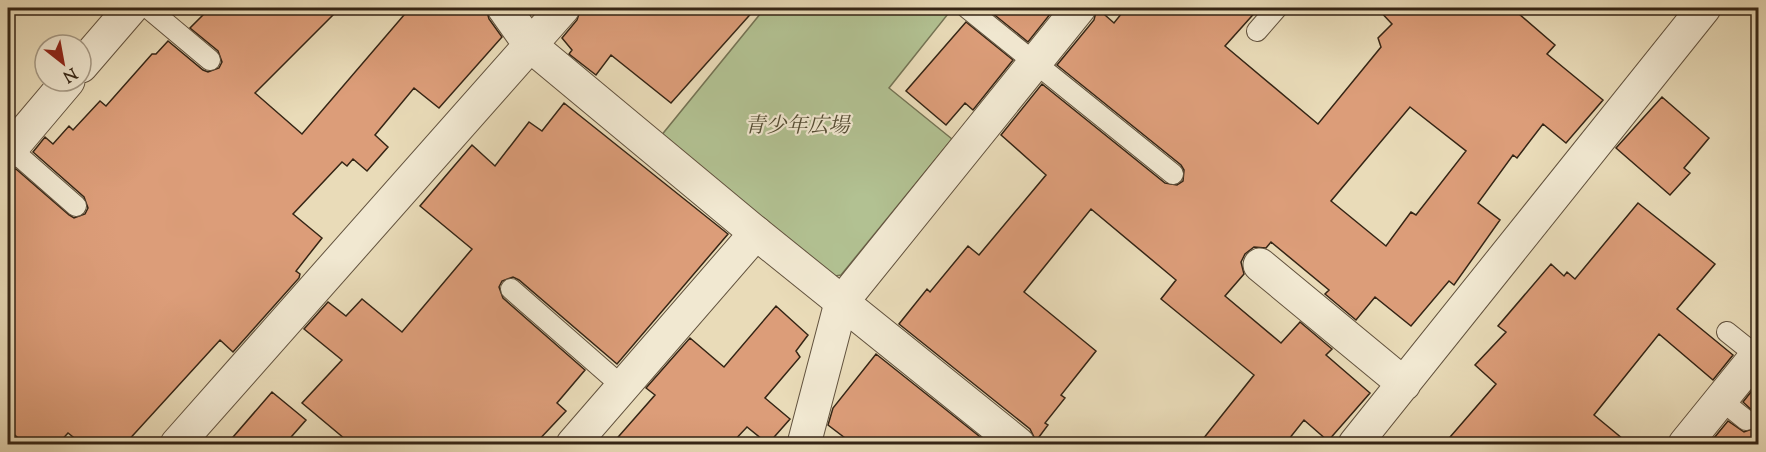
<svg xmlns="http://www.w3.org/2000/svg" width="1766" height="452" font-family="'Sorts Mill Goudy','Noto Serif JP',serif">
  <rect width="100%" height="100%" fill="#e9dbb8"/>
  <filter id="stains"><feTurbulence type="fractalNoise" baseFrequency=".00333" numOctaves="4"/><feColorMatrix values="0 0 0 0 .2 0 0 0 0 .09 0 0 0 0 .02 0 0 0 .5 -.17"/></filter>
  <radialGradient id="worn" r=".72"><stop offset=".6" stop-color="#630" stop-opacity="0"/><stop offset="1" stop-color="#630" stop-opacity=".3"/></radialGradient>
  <path fill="#b2c192" stroke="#747354" stroke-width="1.5" d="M765,8H940L948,14L889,88L952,139L841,275L824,278L656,142Z"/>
  <path fill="#dc9d79" stroke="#352515" stroke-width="1.5" fill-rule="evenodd" d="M210,8H340L255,93L302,134L410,8H486L489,19L502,37L439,108L414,88L375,135L388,147L367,171L353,159L347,166L342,162L293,214L322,238L296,271L300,274L299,278L233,352L220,340L125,444H82L68,433L58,444H25L8,429V170L16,169L69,215L74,218L85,214L88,208L84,197L33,152L45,137L53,144L69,126L73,130L100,101L106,106L152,54H156L168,41L203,70L208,72L219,68L222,62L218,51L190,28Z
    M581,8H756L671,103L611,55L596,75L569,54L572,50L562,38L577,20Z
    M986,8H1055L1028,42Z
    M1097,8L1114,23L1126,8H1259L1225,46L1318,124L1381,47L1378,38L1392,24L1377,8H1512L1555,45L1547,54L1603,100L1566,143L1543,124L1517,158L1513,155L1478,203L1500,220L1454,285L1449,281L1411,326L1375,297L1356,320L1325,294L1329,290L1271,242L1266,248L1254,247L1245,254L1241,262L1244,274L1225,296L1281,343L1300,322L1332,349L1326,355L1370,393L1328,441L1304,420L1285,444H1199L1254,375L1161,299L1176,280L1091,209L1024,292L1096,351L1061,395L1065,398L1045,423L1048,425L1036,441L1030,429L899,324L927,289L930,292L968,246L979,255L1046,175L1001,135L1042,84L1165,183L1177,185L1183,181L1184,170L1181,165L1057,65L1094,20ZM1410,107L1466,151L1416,215L1411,212L1386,246L1331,201Z
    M966,22L1013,60L973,110L965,103L946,125L906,91Z
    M1662,97L1709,138L1684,168L1690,173L1670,195L1616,148Z
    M564,103L728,234L617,364L519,280L513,277L502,281L499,287L503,298L585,370L557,403L566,411L535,444H351L302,403L342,360L304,329L328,302L346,316L362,299L402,332L472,249L420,206L472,145L495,166L529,122L542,131Z
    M1638,203L1715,264L1677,309L1733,355L1713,380L1659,334L1594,415L1629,444H1444L1496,384L1475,365L1506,332L1498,326L1551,264L1564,276L1567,272L1575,279Z
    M776,306L808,335L796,351L800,357L765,398L790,419L768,444L747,427L731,444H612L655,395L646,388L690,338L724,367Z
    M876,354L989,444H853L828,425L833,408Z
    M1758,383V444H1709L1728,421L1744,432L1755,428L1757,415L1743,402Z
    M272,392L306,420L285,444H227Z"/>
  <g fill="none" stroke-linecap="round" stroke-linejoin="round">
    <g stroke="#62523e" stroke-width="22">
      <path id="service" d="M148,8L210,60
        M967,8L1173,174
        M1257,31L1277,8
        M11,149L76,206
        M511,289L623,387
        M1727,332L1757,356
        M1721,400L1746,420"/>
    </g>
    <g stroke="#62523e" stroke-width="35">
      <path id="minor" d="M81,66L131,8
        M8,152L68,81
        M1260,265L1404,384
        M177,444L563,8
        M573,444L756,233
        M804,444L841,303L1079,8
        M1355,444L1704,8
        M1685,444L1758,354"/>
    </g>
    <g stroke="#62523e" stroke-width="35">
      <path id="tertiary" d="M504,8L531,46L756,233L1018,444"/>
    </g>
    <use href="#service" stroke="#f1e8d1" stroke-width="20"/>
    <use href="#minor" stroke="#f1e8d1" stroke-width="33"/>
    <use href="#tertiary" stroke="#f1e8d1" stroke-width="33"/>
  </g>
  <g text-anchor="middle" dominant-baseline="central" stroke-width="4.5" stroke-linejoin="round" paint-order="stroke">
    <g font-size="21" font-style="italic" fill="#544c34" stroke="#f1e8d1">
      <text x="797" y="127">青少年広場</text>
    </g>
  </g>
  <rect width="1766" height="452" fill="none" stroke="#e9dbb8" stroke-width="30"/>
  <rect x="9" y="9" width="1748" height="434" fill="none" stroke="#352515" stroke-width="3"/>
  <rect x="15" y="15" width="1736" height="422" fill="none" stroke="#352515" stroke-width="1.5"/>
  <g transform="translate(63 63) rotate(149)"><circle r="28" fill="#f1e8d1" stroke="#a69a86" stroke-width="1.5"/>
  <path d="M0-4.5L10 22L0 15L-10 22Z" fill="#8f2418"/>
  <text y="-9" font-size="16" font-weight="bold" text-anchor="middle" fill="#352515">N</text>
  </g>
  <rect width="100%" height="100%" filter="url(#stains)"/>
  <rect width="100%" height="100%" fill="url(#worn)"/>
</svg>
